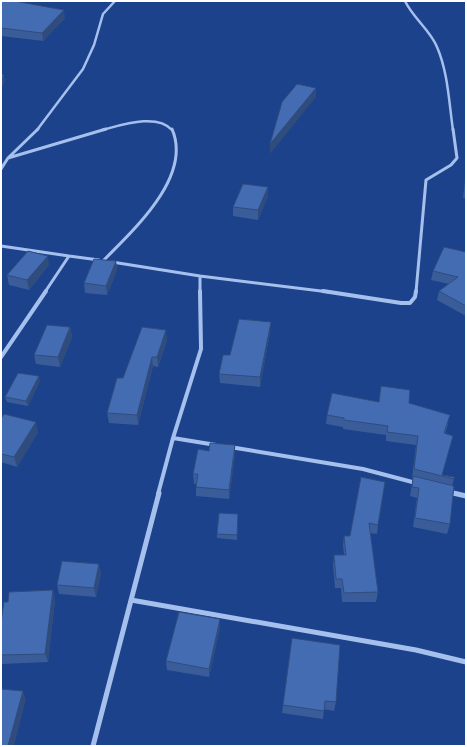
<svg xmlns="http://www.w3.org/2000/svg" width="467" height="747" font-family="Montserrat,sans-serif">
  <rect width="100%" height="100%" fill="#1b428b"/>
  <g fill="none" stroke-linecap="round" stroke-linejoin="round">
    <path stroke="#a6c0ed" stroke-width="2.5" d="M405,1C413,18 431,31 437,47C448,72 449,103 453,130
      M37,130L83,69L94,45L103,14L115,1
      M102,130C122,125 157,113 172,130"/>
    <path stroke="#a6c0ed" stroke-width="3" d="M8,158L38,129
      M1,169L8,158L106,129
      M1,246L69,256
      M103,261C132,231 193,177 172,129
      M112,262L200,276V292
      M200,276L329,292
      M45,292L69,256L99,260
      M416,292L426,180L451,165L457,158L453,129"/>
    <path stroke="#a6c0ed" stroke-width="4" d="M323,291L401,303H410L415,297L416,291
      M1,357L46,291
      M173,438L216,445
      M230,447L363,469L416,483
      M448,492L458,494
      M158,494L173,438L201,349L200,291"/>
    <path stroke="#a6c0ed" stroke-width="5" d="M453,493L466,496
      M131,600L416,650L466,662
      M93,746L159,493"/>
  </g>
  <path fill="#3a5d9a" d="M1,1L65,18L43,41L1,36Z
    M466,130V159H465V133Z
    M466,172V198H463Z
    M268,196L258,220L233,216V207Z
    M466,252V316L437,300L439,291L449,284L431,280L433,271Z
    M116,261L117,270L107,295L85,293L84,283Z
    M49,265L29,290L9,285L7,275Z
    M70,327L72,337L60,367L36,364L34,355Z
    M270,332L260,387L220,383L219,374L230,355Z
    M167,340L158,367L153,366L138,425L109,423L107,413L123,378Z
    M40,381L28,406L7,402L5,397Z
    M381,386L409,403L448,424L445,434L442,475L454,479L452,486L450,524L447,534L413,527L417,498L410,496L413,478H412L416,445L386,441V435L343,429V427L326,424L327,415L379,402Z
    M1,419L38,432L17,467L1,462Z
    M235,445V455L229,499L196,496V484H194L193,474L209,451Z
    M361,477L378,525L377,534L370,533L378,592L376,602H342L341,588H335L333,565L334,555H344L343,545L344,536H350Z
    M238,519L237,540L217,538V534Z
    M101,573L96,597L59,594L57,585Z
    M55,600L48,662L1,664V622L8,602Z
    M220,619V628L209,677L167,670L166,661Z
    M292,638L336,702L334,711L324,709L323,719L282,713Z"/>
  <path fill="#304c7d" d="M64,10L65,18L43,41L42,33Z
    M4,75L5,82L1,89V79Z
    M316,88V97L270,154V144Z
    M268,187V196L258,220V210Z
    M48,256L49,265L29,290L27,280Z
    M116,261L117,270L107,295L106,286Z
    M271,322L270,332L260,387V377Z
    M70,327L72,337L60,367L58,357Z
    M166,330L167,340L158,367L157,357Z
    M152,357L153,366L138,425L137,415Z
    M39,376L40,381L28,406L26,401Z
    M36,422L38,432L17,467L14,457Z
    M235,445V455L229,499V490Z
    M99,564L101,573L96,597L94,588Z
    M53,590L55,600L48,662L45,654Z
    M220,619V628L209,677V669Z
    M23,691L26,699L14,746H8Z"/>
  <path fill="#446cb3" stroke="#304c7d" d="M1,1H14L64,10L42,33L1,28Z
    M1,74L4,75L1,79Z
    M297,84L316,88L270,144L282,102Z
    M243,184L268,187L258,210L233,207Z
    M444,247L466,252V306L439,291L458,277L433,271Z
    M28,251L48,256L27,280L7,275Z
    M94,259L116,261L106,286L84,283Z
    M239,319L271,322L260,377L219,374L223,355H230Z
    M47,325L70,327L58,357L34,355Z
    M142,327L166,330L157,357H152L137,415L107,413L117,378H123Z
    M18,373L39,376L26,401L5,397Z
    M381,386L410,390L409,403L450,415L444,433L453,436L442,475L454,477V479L414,469L418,436L387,432L388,426L344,420V418L327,415L332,393L379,402Z
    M4,414L36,422L14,457L1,454V419Z
    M210,443L235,445L229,490L196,487L198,474H193L198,449L209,451Z
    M413,476L454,486L450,524L415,518L419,488L412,487Z
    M361,477L385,482L378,525L369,523L378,592L344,593L342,579H336L334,555H346L344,536H350Z
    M219,513L238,514L237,535L217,534Z
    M62,561L99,564L94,588L57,585Z
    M53,590L45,654L1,655V622L4,602H8L9,592Z
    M179,612L220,619L209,669L166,661Z
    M292,638L340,645L336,702L325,701L324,711L283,705Z
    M1,689L23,691L8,746H1Z"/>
  <rect width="467" height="747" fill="none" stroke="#ffffff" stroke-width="4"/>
</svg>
